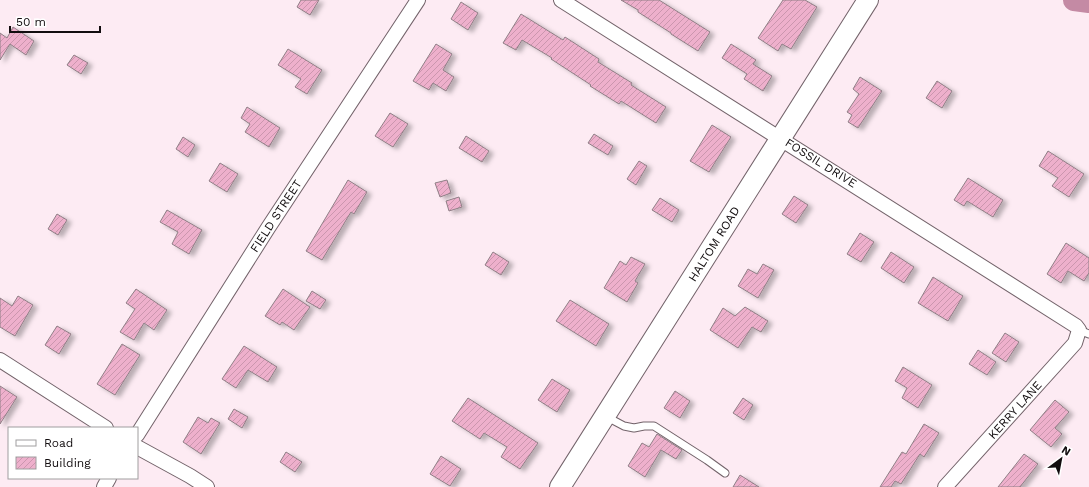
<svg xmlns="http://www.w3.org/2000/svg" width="1089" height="487" font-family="'Work Sans',sans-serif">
  <defs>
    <pattern id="building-hatch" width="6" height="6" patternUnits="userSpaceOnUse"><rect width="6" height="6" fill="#eeb0cc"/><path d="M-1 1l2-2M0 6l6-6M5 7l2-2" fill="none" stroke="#cb96ae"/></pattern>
    <filter id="shadow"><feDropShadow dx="4.5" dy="2.5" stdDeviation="2" flood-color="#0004"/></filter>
  </defs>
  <rect width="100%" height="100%" fill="#fdebf3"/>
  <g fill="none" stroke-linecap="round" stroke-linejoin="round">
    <path stroke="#c48aa4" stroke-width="22" d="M1074,0L1089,2"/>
  </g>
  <path fill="url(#building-hatch)" stroke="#8f7f86" filter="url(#shadow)" d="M301,0H319L310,15L297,7Z
    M621,0H659L710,32L698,51L671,34V33L638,12V10Z
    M783,0H805L817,7L791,49L782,44L778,51L758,38Z
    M461,2L478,13L468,30L451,19Z
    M521,14L563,40L565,37L599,59L598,62L632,83L631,85L666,107L656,123L621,101L619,104L590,86L591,85L551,59L552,58L522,40L516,50L503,43Z
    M13,27L34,41L26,55L10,44L0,60V33L7,38Z
    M436,44L452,54L443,70L454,77L446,91L433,83L429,90L413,81Z
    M731,44L756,60L753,64L772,76L763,91L744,79L747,74L722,58Z
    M288,49L322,70L307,94L295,87L301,79L278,65Z
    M74,55L88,63L81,74L67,65Z
    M860,77L882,91L858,128L848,122L852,115L847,112L859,94L853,89Z
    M937,81L952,91L942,108L926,98Z
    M247,107L280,128L269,147L245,132L250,124L241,118Z
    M390,113L408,124L393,147L375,136Z
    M712,125L731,137L709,172L690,161Z
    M594,134L613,146L608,155L588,143Z
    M466,136L489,151L482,162L459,148Z
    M183,137L195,145L188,157L176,149Z
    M1048,151L1084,174L1069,197L1052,186L1058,178L1039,166Z
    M639,161L647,166L636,185L627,179Z
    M220,163L238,174L227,192L209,181Z
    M968,178L1003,200L993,217L967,201L964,206L954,200Z
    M348,180L367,192L354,214L351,212L322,260L306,251Z
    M447,180L451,193L440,197L435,183Z
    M794,196L808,205L796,223L782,214Z
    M459,197L462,207L449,211L446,201Z
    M660,198L679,210L672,222L652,210Z
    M167,210L202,230L189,254L172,244L178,232L160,222Z
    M57,214L67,220L58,235L48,229Z
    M860,233L874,242L861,262L847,254Z
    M1066,243L1089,258V273L1084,281L1068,271L1061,283L1047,274Z
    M493,252L509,262L501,275L485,265Z
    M891,252L914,267L904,283L881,268Z
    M631,257L645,264L635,281L638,283L627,302L604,288L620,261L626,265Z
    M763,264L774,270L758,298L738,286L748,269L757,274Z
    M933,277L963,296L948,321L918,303Z
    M136,289L167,310L154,330L144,323L134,340L120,332L135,309L126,303Z
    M283,289L310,307L294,330L282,322L280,325L265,316Z
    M312,291L326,300L320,309L306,301Z
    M18,296L33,305L15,336L0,327V298L12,306Z
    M570,300L609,324L596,346L556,321Z
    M745,307L768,321L761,332L752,327L738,348L710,330L723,308L735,316Z
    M57,326L71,334L59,354L45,345Z
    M1005,333L1019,342L1006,362L992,353Z
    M122,344L140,355L115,395L97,384Z
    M244,346L277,367L268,382L248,370L236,388L222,379Z
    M978,350L996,362L987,375L969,364Z
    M903,367L932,385L918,408L902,398L907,388L895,381Z
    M552,379L570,390L557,412L538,400Z
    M0,386L17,397L0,424Z
    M675,391L690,401L680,418L664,408Z
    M468,398L538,443L520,469L501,457L507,447L484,433L480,439L452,421Z
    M743,398L753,405L744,420L733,413Z
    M1055,400L1069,412L1055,428L1062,434L1051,447L1030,430Z
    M234,409L248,417L242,428L228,419Z
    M198,417L208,423L211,418L220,423L201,454L183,442Z
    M924,424L939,433L924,457L920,454L901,484L895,481L891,487H880L902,452L906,454Z
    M657,434L682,450L676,459L661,450L645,477L628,466L642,443L649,447Z
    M286,452L302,462L295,472L280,462Z
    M1024,454L1038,464L1020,487H998Z
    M441,456L461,469L450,486L430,474Z
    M740,475L759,487H733Z"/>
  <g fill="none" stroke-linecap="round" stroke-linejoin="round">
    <g stroke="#73636a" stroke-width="9">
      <path id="service" d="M1079,330L1089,334
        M607,417L624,426L634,428L644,426H654L707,460L725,473"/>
    </g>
    <g stroke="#73636a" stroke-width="16">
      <path id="minor" d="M561,0C733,108 905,216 1076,326L1079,330L1075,343L945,487
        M0,360L106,428
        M137,435L268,228L418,0
        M137,447L190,476L207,487
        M104,487L109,478"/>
    </g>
    <g stroke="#73636a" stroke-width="22">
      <path id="secondary" d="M560,487L868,0"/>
    </g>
    <use href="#service" stroke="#fff" stroke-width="7"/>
    <use href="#minor" stroke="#fff" stroke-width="14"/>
    <use href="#secondary" stroke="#fff" stroke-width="20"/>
  </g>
  <g text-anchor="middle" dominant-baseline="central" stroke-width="3" stroke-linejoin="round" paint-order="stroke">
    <g font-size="12" fill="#120d0f" stroke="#fff">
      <text transform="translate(821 163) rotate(32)">FOSSIL DRIVE</text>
      <text transform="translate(276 216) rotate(-57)">FIELD STREET</text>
      <text transform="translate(714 244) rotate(-58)">HALTOM ROAD</text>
      <text transform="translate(1015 410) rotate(-48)">KERRY LANE</text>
    </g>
  </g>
  <rect x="8" y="427" width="130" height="52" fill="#ffffff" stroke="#a09e9f"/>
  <rect x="16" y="440" width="20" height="6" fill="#ffffff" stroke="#a09e9f"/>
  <text x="44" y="447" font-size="12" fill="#120d0f">Road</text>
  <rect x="16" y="457" width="20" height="12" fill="url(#building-hatch)" stroke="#a09e9f"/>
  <text x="44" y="467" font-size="12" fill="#120d0f">Building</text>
  <g transform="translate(1061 459) rotate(32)" stroke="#ffffff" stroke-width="3" paint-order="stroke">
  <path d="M0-3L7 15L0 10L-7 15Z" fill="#120d0f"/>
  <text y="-6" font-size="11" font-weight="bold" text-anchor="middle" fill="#120d0f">N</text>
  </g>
  <path d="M10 26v6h90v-6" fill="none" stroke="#120d0f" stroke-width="2"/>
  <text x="16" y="26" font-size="12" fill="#120d0f" stroke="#ffffff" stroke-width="3" paint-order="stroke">50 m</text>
</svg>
